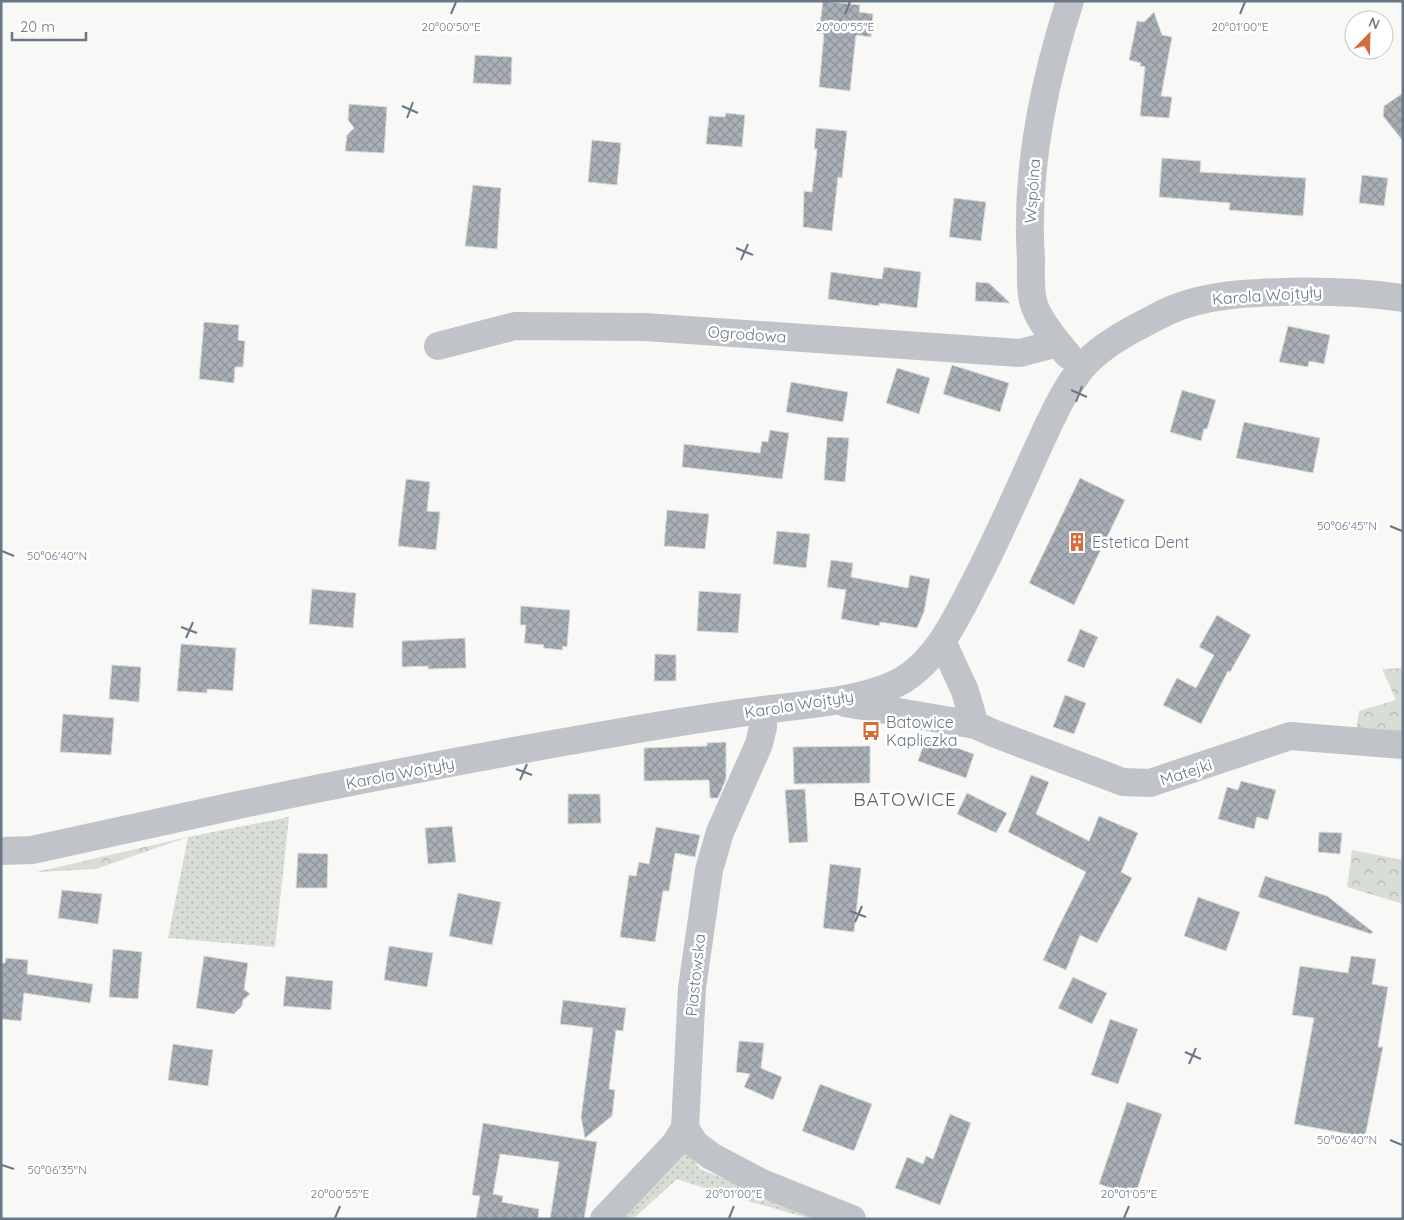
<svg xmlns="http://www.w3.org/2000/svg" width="1404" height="1220" font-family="Quicksand,sans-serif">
  <defs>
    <pattern id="grass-dots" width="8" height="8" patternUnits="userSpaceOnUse" patternTransform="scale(1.25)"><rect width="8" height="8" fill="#d8ddd6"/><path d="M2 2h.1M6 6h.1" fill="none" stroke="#b3b8b3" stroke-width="1.8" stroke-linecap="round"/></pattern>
    <pattern id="forest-crowns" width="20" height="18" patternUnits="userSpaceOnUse" patternTransform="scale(1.25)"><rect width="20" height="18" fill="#d8ddd6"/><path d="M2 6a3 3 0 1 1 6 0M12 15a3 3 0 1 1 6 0" fill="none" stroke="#b3b8b3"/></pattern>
    <pattern id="building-cross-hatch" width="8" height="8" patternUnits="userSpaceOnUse" patternTransform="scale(1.25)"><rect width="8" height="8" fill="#a8afb5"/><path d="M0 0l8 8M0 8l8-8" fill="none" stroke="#8d9399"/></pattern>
  </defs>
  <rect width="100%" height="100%" fill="#f8f9f7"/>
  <path fill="url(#grass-dots)" d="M289,817L275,947L168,938L188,837Z
    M685,1146L700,1169L826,1219C805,1219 786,1212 766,1206C736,1198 707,1189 677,1179L633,1219H621Z"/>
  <path fill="url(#forest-crowns)" d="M1403,668V737L1356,734L1359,711L1396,700L1382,669Z
    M188,837L96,869L36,872Z
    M1352,850L1403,860V904L1347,887Z"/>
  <path fill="url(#building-cross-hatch)" stroke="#dadbd9" d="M823,1L860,5L859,12L873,14L871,37L856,35L850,91L819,87L824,34L819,33Z
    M1154,12L1162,35L1172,37L1161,96L1172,97L1169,118L1140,116L1145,67L1140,66L1141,63L1129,60L1137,21L1144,22Z
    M475,55L512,57L511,85L473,83Z
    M1403,93V141L1383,116L1384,106Z
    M349,104L387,107L384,153L345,151L347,135L354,128L348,120Z
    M726,113L745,115L742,147L706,144L709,116L725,117Z
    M816,128L847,131L842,178L838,177L832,231L803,227L804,191L812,192L817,149H814Z
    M592,140L621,143L617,185L588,182Z
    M1162,158L1201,161L1200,172L1306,178L1303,216L1229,210L1230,203L1159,197Z
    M1362,175L1388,178L1384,206L1359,203Z
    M473,185L501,188L497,249L465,246Z
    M954,198L986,202L981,241L949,237Z
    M884,267L921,272L917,308L879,303V306L828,299L831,272L882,279Z
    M976,282L989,283L1010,303L975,301Z
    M204,322L239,325L238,340L245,341L243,367H235L234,383L199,379Z
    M1288,326L1330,335L1324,364L1309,361L1308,367L1279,362Z
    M952,365L1009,383L1000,412L943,394Z
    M897,368L930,378L919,414L886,403Z
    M791,382L848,392L843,422L786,412Z
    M1182,390L1216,400L1207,429H1204L1201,441L1170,432Z
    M1244,422L1320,438L1313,473L1236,458Z
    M770,430L789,433L782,479L682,467L684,444L760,453L762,441L768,442Z
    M827,437L849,438L845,482L824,480Z
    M1080,478L1125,500L1074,605L1029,583Z
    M406,479L430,482L427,511L440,512L436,550L398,546Z
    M667,510L709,514L705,549L664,546Z
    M777,531L810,534L806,568L773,564Z
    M831,560L853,563L851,577L908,588L910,575L930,579L924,612L917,628L880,622L879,626L841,619L846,590L827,587Z
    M312,589L356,593L353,628L309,624Z
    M699,591L741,594L738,633L697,631Z
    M521,606L570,610L567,647L563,646L562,650L543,648L544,645L524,643L526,625H520Z
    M1217,615L1251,635L1230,672L1228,671L1201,724L1163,705L1177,678L1196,688L1214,655L1199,647Z
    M1080,629L1098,637L1084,668L1067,661Z
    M465,638L466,668L428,669V666L402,667V641Z
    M181,644L236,648L233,691L207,689V693L177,691Z
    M655,654L676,655V681H654Z
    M112,665L141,667L139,702L109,699Z
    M1065,695L1086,703L1074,734L1053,727Z
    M63,714L114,718L111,755L60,752Z
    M926,737L974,754L966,778L918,761Z
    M726,742V779L718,798H710L709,780L644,781V748L707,746V743Z
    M870,746V783L794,784L793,747Z
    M1031,775L1049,782L1036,814L1089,841L1099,816L1138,833L1121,872L1132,878L1097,943L1080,935L1066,970L1043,960L1057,930L1086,872L1008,832Z
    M1241,781L1276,790L1268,820L1257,817L1254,829L1218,819L1227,787L1238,790Z
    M805,789L808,842L789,843L785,790Z
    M967,793L1007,813L996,833L957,814Z
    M568,794H600L601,823L568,824Z
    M452,826L456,862L428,864L425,828Z
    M656,827L700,835L695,857L675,853L669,891H663L655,942L620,937L629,875L636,876L639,862L649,864Z
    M1319,832L1342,833L1340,854L1318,852Z
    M298,853L328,854L327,888H296Z
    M830,864L861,868L854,932L823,928Z
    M1265,876L1327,896L1373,932L1371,934L1258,897Z
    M62,890L102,894L98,924L58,918Z
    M458,893L501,902L492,945L449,936Z
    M1198,897L1240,912L1226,951L1184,936Z
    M389,946L433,953L427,987L384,980Z
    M113,949L142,952L138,999L109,997Z
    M204,956L248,963L244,989L250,994L243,1000L242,1006L234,1014L196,1008Z
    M1351,956L1376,959L1372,984L1388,987L1378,1047H1383L1365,1137L1294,1124L1314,1018L1292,1015L1300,966L1348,973Z
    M6,958L28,960L27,974L93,984L90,1003L24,993L21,1021L1,1019V963H5Z
    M286,976L333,981L331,1010L283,1006Z
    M1073,977L1107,993L1092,1024L1058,1008Z
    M563,1000L626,1008L623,1031L616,1030L609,1089L615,1090L612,1116L585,1138L581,1117L593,1028L560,1024Z
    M1110,1019L1138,1029L1118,1084L1091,1075Z
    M739,1041L764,1043L761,1068L782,1077L773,1100L744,1087L750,1074L736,1072Z
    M173,1044L213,1050L208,1086L168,1080Z
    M820,1084L872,1104L854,1151L802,1131Z
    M1127,1102L1162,1114L1135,1196L1099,1184Z
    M950,1114L971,1123L940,1205L895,1188L907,1157L923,1164L926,1156L933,1159Z
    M483,1123L597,1142L584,1219H550L559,1162L500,1154L493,1194L503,1196L502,1202L539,1209L538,1219H476L480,1196L472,1195Z"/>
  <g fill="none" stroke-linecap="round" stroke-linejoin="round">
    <path stroke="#c0c4c8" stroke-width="28" d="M438,346L515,326L645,327L1020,353L1058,343
      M1068,355C1056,341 1037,319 1033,301C1030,288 1031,272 1031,259C1025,172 1043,84 1070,1
      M942,641L965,691L975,725
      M845,703L975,725L993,733L1123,782L1150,783L1290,736L1403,745
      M1,851L32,850C102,835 172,819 243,804C376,776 510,751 644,728C686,721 728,714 771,709C810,704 868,700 903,680C940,657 958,614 977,578C998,537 1016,496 1035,454C1048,426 1061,395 1080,370C1095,351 1117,338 1137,327C1149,321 1161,314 1173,309C1200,298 1231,294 1259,293C1310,290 1353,291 1403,298
      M685,1128L695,1144L711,1156L762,1183L852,1219
      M604,1219L675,1144L685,1128L692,988L709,870L720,832L759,744L763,727L764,710"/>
  </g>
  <path fill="none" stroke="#6a7785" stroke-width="2" d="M451,14L456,2M845,14L850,2M1240,14L1245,2M402,106L418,113M407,118L413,102M736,248L753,255M741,260L748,244M1071,390L1087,397M1076,402L1082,386M1390,526L1402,531M2,551L14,556M181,627L197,633M186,638L193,622M516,769L532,775M520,780L527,764M850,911L866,917M855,922L862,906M1185,1052L1201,1059M1189,1064L1196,1048M1390,1140L1402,1145M2,1165L14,1169M335,1218L340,1206M729,1218L734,1206M1124,1218L1129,1206"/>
  <defs>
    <g id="building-bare" transform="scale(1.5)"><path d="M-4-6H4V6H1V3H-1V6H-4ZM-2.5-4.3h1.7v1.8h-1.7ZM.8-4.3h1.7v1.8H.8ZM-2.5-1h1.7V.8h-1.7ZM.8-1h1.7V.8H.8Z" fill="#d56d3b" stroke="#fff" stroke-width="2.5" paint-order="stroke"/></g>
    <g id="bus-bare" transform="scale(1.5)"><path d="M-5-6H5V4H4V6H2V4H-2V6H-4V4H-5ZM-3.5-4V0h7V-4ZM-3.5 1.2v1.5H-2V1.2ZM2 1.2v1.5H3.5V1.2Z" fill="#d56d3b" stroke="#fff" stroke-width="2.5" paint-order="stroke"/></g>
  </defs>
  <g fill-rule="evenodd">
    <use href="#building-bare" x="1077" y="542"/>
    <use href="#bus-bare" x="871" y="731"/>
  </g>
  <g text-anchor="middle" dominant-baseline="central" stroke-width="5" stroke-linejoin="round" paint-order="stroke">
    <g font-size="16" fill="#6a7785" stroke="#fff">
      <text transform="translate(1032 191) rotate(-86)">Wspólna</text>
      <text transform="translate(1267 295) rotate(-4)">Karola Wojtyły</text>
      <text transform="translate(747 334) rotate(4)">Ogrodowa</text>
      <text transform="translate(799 704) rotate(-9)">Karola Wojtyły</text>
      <text transform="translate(1186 772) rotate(-18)">Matejki</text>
      <text transform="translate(400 773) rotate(-11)">Karola Wojtyły</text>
      <text transform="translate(695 975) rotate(-84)">Piastowska</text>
    </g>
    <g font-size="16" fill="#6a7785" stroke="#fff" text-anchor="start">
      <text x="1092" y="542">Estetica Dent</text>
      <text x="886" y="722">Batowice<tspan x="886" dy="18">Kapliczka</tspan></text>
    </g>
    <g font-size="19" letter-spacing="1" fill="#58606b" stroke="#fff">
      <text x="905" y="799">BATOWICE</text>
    </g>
  </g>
  <g font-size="12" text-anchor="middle" fill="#6a7785" stroke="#fff" stroke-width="5" stroke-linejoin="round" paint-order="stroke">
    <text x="451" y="31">20°00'50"E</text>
    <text x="845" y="31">20°00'55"E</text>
    <text x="1240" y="31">20°01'00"E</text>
    <text x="1347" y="530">50°06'45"N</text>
    <text x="57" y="560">50°06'40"N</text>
    <text x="1347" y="1144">50°06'40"N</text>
    <text x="57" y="1174">50°06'35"N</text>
    <text x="340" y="1198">20°00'55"E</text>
    <text x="734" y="1198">20°01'00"E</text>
    <text x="1129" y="1198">20°01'05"E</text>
  </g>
  <rect width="1404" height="1220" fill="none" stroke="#6a7785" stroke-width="5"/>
  <g transform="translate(1369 35) rotate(23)"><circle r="24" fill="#ffffff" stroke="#c3c9ce"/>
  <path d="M0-4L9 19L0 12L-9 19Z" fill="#d56d3b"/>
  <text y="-8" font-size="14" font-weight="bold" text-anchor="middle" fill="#6a7785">N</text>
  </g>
  <path d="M12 32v8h74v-8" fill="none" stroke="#6a7785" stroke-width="2.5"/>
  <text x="20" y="32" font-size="15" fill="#6a7785" stroke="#ffffff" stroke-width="4" paint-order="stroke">20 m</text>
</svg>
